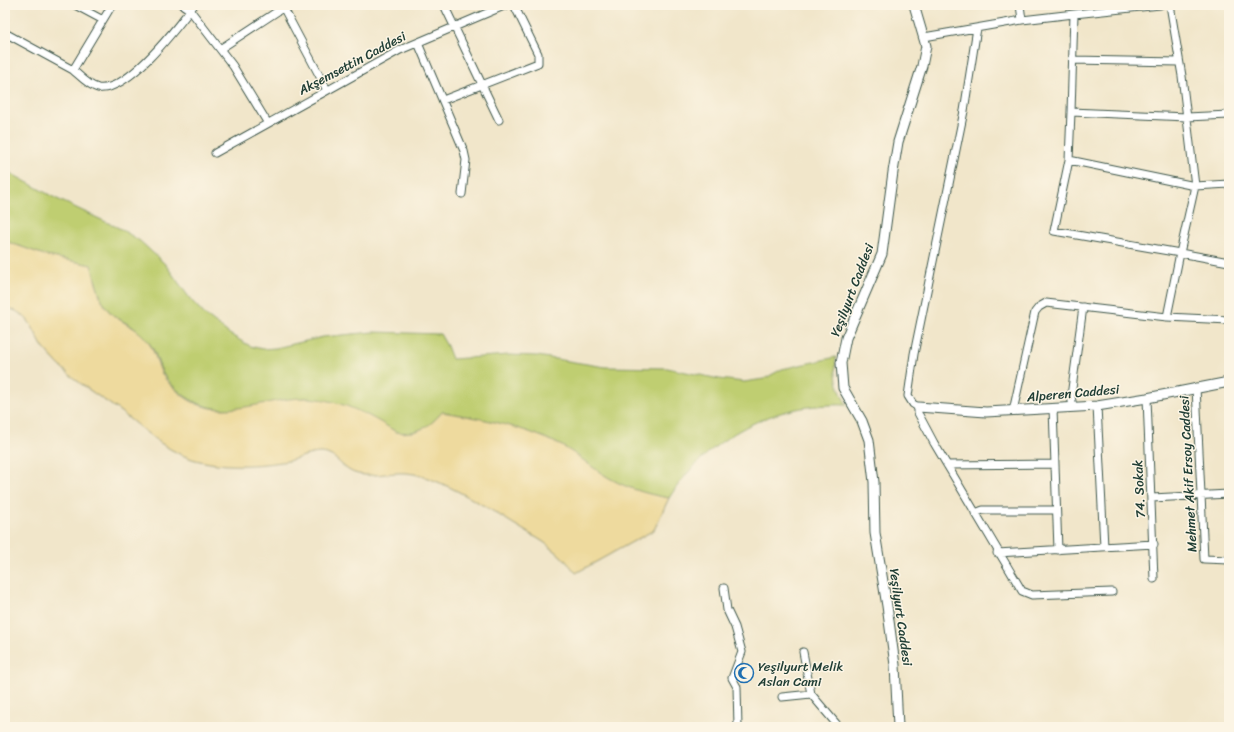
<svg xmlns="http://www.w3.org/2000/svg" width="1234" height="732" font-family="Sriracha,sans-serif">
  <rect width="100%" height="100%" fill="#fcf5e5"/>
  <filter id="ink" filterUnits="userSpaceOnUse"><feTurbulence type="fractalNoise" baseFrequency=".025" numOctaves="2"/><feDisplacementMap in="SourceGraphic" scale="8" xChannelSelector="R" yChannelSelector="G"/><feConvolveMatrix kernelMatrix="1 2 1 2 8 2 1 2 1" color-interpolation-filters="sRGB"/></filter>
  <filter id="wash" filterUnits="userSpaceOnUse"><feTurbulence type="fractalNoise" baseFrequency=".012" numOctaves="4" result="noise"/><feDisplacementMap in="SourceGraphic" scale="16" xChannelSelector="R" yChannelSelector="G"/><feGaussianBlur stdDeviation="0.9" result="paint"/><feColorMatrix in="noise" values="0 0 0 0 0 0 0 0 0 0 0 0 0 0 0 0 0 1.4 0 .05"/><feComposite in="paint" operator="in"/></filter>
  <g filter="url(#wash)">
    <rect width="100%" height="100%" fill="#f1e6ca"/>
    <path fill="#bfce71" stroke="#6f8652" d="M5,170L55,198L121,229L140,241L165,264L191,300L206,316L231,335L250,346L262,349L276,348L323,337L373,332L440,334L447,346L452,359L509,355L537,356L605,367L667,368L719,379L744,382L764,379L782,369L836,357C834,375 838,390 847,405C774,402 709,436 669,498C645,494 622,487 601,473C586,463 573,451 556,443C521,426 480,418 442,412C430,427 416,435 396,432C369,414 337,400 304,398C253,406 205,426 167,379C158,369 158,355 150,344C145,337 137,330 130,325C123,321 116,318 110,312C99,301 96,280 91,265L47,256L5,241Z"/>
    <path fill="#eeda9e" stroke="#868c69" d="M5,241L47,256L91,265C96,281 99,305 114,316C125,324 137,328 146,339C154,349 156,360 161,372C165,381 176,390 183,396C220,424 263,398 304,398C337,398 369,414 396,432C416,435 430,427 442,412C480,418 521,426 556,443C573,451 586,463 601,473C622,487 645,494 669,498L654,530L576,573C568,563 560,554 550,547C542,540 533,536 525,531C494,512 449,482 414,474C395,470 376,478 358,474C342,471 337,453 321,453C310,453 299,458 288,461C257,466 223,468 192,459C162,449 141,427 117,409C97,395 76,382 58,364C53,358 45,351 41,344C31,325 29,314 5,307Z"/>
  </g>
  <g filter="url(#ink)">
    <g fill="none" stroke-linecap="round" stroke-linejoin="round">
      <g stroke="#3e564a" stroke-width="9">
        <path id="street" d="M75,5L103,20
          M183,5L190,10L233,66L267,122
          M282,5L327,90
          M444,5L499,120
          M1020,5L1022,20L1074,14L1071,112L1187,117L1229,115
          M1074,14L1160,5
          M977,28L964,111L914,354L908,396L913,404L918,407V413L934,443L1022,591L1032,595L1112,592
          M5,33L73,70L112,5
          M924,37L1022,20
          M418,43L464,151L466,160L462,194
          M220,49L287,5
          M1073,60L1179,62
          M73,70C80,76 89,86 98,88C128,93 178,26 194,5
          M443,100L538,63V54L514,5
          M1071,112L1069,160L1195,186L1229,184
          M215,153L400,50L506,5
          M1069,160L1054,231L1180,253L1195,186L1182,76L1170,5
          M1229,262L1180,253L1167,317L1229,320
          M1196,387L1204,559L1229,560
          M1147,398L1154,579
          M1097,406L1104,547
          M1073,407L1071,396L1083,307
          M1053,408L1058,550
          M1013,411L1035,312L1039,307L1046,303L1167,317
          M947,465L1055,464
          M1152,498L1229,494
          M975,513L983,510H1056
          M997,553L1154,544
          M724,588L727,610L735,627L742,652L732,678L737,687L738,727
          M803,652L811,694L839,727
          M782,697L811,694"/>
      </g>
      <g stroke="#3e564a" stroke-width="11">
        <path id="secondary" d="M918,407L986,412L1097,406L1147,398L1229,382
          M898,727L895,665L887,606L875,533L874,482L869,440L862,421L843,388L841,363L846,338L882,254L893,172L898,142L922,66L926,46L914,5"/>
      </g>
      <use href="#street" stroke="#fff" stroke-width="7"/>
      <use href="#secondary" stroke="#fff" stroke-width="9"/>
    </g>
  </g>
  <defs>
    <g id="mosque-ring" transform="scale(1)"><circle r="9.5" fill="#fcf5e5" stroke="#1f6fb2" stroke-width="1.5"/><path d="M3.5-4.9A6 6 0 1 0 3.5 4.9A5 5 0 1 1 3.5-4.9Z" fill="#1f6fb2"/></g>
  </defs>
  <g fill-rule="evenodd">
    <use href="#mosque-ring" x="744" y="673"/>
  </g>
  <g text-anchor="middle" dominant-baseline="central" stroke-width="3" stroke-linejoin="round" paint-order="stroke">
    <g font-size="13" fill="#1f3d34" stroke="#fcf5e5">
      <text transform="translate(352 63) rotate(-28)">Akşemsettin Caddesi</text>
      <text transform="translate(852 290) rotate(-69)">Yeşilyurt Caddesi</text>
      <text transform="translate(1073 393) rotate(-5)">Alperen Caddesi</text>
      <text transform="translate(1188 474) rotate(-93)">Mehmet Akif Ersoy Caddesi</text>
      <text transform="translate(1139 489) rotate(-93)">74. Sokak</text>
      <text transform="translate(901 617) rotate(82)">Yeşilyurt Caddesi</text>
    </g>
    <g font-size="13" fill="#1f3d34" stroke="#fcf5e5" text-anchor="start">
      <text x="758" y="666">Yeşilyurt Melik<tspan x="758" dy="15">Aslan Cami</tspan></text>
    </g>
  </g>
  <rect width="1234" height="732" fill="none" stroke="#fcf5e5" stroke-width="20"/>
</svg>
